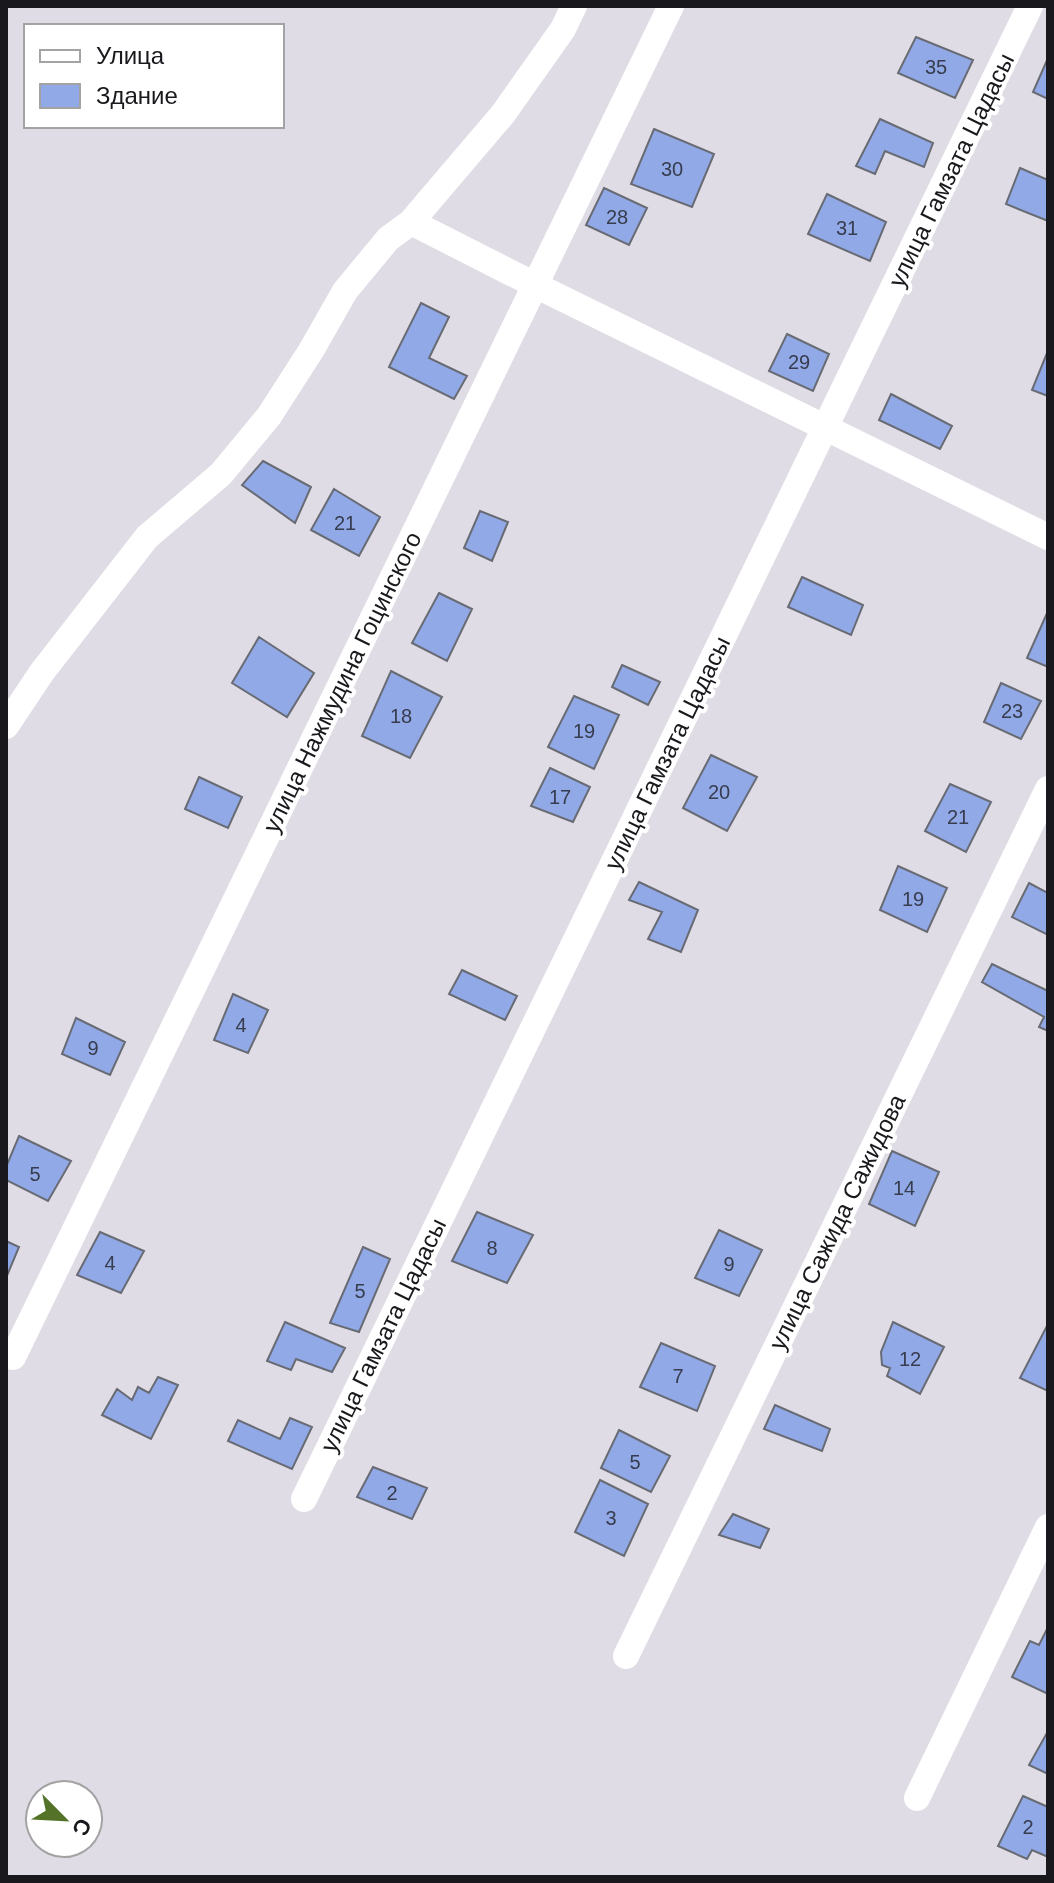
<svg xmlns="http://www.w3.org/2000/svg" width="1054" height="1883" font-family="Helvetica,sans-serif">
  <rect width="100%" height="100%" fill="#e0dce6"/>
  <path fill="#91a9e6" stroke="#686b74" stroke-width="2" d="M916,37L973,60L955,98L898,73Z
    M1048,58V99L1033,92Z
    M880,119L933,143L924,167L885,151L875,174L856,166Z
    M654,129L714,154L692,207L631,184Z
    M1020,168L1048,180V221L1006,204Z
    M604,188L647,208L629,245L586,225Z
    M827,194L886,222L870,261L808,234Z
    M421,303L449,317L429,358L467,376L454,399L389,367Z
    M787,334L829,354L813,391L769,371Z
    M1047,353H1048V396L1032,390Z
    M891,394L952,426L940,449L879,420Z
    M263,461L311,487L295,523L242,485Z
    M334,489L380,517L359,556L311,530Z
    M480,511L508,522L492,561L464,548Z
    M802,577L863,605L851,635L788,607Z
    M439,593L472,609L447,661L412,643Z
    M1048,611V667L1027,658Z
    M259,637L314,673L287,717L232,683Z
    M622,665L660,682L648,705L612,687Z
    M391,671L442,697L410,758L362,736Z
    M1001,683L1041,701L1021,739L984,722Z
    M574,696L619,715L594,769L548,747Z
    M711,755L757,777L727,831L683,808Z
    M550,768L590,787L573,822L531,806Z
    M199,777L242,797L228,828L185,809Z
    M950,784L991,802L966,852L925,831Z
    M898,866L947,888L927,932L880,910Z
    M639,882L698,910L681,952L648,939L662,912L629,900Z
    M1029,883L1048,893V935L1012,917Z
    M992,964L1048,991V1031L1039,1027L1044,1017L982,982Z
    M462,970L517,996L505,1020L449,994Z
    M233,994L268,1010L248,1053L214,1040Z
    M76,1018L125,1042L110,1075L62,1054Z
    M19,1136L71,1161L48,1201L6,1180V1167Z
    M892,1151L939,1172L915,1226L869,1204Z
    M477,1212L533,1235L507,1283L452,1261Z
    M719,1230L762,1250L739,1296L695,1278Z
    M100,1232L144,1251L121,1293L77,1275Z
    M6,1241L19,1247L6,1278Z
    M363,1247L390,1259L359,1332L330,1323Z
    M285,1322L345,1348L332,1372L296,1359L291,1370L267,1361Z
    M893,1322L944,1347L920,1394L887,1376L890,1368L882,1365L881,1352Z
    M1048,1324V1391L1020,1378Z
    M661,1343L715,1366L697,1411L640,1387Z
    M158,1377L178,1385L151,1439L102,1415L117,1389L132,1400L138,1387L149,1393Z
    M775,1405L830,1429L822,1451L764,1429Z
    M290,1418L312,1427L292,1469L228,1441L238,1420L280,1439Z
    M619,1430L670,1456L651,1492L601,1468Z
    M373,1467L427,1488L412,1519L357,1497Z
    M600,1480L648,1504L624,1556L575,1532Z
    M733,1514L769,1529L760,1548L719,1535Z
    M1047,1629H1048V1694L1012,1677L1030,1641L1039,1645Z
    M1048,1731V1774L1029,1765Z
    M1023,1796L1048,1807V1857L1032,1850L1027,1859L998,1846Z"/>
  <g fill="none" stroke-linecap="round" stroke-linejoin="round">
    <path stroke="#fff" stroke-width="26" d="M411,222L535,285L1048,537
      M6,726L42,672L147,537L221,474L269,416L312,349L345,291L388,239L411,222L503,114L563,29L574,6
      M13,1357L671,6
      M304,1499L1030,6
      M626,1656L1048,789
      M917,1798L1048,1527"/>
  </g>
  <g text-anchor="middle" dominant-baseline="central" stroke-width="8" stroke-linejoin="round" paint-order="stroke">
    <g font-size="20" fill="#373c4e">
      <text x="936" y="67">35</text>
      <text x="672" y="169">30</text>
      <text x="617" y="217">28</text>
      <text x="847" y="228">31</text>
      <text x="799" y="362">29</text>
      <text x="345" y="523">21</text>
      <text x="1012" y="711">23</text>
      <text x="401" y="716">18</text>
      <text x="584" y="731">19</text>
      <text x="719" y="792">20</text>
      <text x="560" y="797">17</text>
      <text x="958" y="817">21</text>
      <text x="913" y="899">19</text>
      <text x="241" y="1025">4</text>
      <text x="93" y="1048">9</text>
      <text x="35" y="1174">5</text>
      <text x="904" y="1188">14</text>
      <text x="492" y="1248">8</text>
      <text x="110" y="1263">4</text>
      <text x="729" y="1264">9</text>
      <text x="360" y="1291">5</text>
      <text x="910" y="1359">12</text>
      <text x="678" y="1376">7</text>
      <text x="635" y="1462">5</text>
      <text x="392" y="1493">2</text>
      <text x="611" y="1518">3</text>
      <text x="1028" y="1827">2</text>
    </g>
    <g font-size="24" fill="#19181c" stroke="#fff">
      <text transform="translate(951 170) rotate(-64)">улица Гамзата Цадасы</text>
      <text transform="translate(342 682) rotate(-64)">улица Нажмудина Гоцинского</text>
      <text transform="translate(667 753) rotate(-64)">улица Гамзата Цадасы</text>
      <text transform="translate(837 1222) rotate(-64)">улица Сажида Сажидова</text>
      <text transform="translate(383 1335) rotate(-64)">улица Гамзата Цадасы</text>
    </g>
  </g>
  <rect width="1054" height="1883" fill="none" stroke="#19181c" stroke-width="16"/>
  <rect x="24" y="24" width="260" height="104" fill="#ffffff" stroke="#a3a3a4" stroke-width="2"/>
  <rect x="40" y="50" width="40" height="12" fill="#ffffff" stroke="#a3a3a4" stroke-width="2"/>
  <text x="96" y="64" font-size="24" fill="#19181c">Улица</text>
  <rect x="40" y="84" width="40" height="24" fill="#91a9e6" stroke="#a3a3a4" stroke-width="2"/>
  <text x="96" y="104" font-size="24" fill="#19181c">Здание</text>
  <g transform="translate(64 1819) rotate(114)"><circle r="38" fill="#ffffff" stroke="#a3a3a4" stroke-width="2"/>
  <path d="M0-6L14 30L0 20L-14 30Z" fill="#547329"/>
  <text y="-12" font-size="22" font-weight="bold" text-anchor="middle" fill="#19181c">С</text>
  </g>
</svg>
